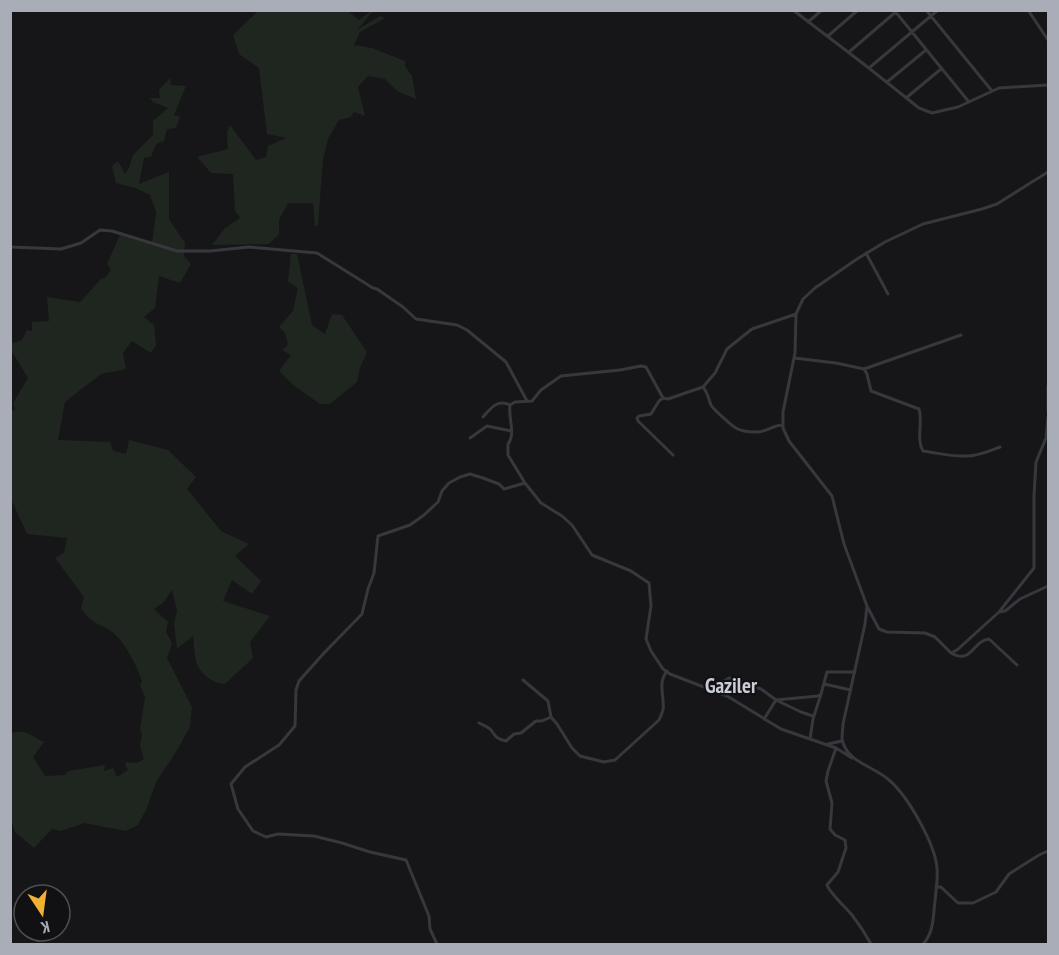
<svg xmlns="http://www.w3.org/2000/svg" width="1059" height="955" font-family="'PT Sans Narrow',sans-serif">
  <rect width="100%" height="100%" fill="#161618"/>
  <path fill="#1e261f" d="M258,11H348L359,20L371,11H373L357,30L380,16L385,18L360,32L354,45L372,48L405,61V66L412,76L416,99L397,91L385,79L368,76L358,87L365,116L354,112L351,117L339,120L328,139L323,159L318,225L315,227L313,203H288L279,220V234L269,244L212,245L225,228L240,218L235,211L233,174L211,173L197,157L228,149L227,132L230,125L256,160L266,157L268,146L286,138L267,134L259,68L239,54L233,35Z
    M170,78L171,85L186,86L174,115L180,117L176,128L167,129L164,141L156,144L151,157L144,158L139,184L169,172V219L185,243L184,256L191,264L180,283L159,276L155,308L144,317L154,325L156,345L151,353L132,341L123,353L126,369L101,374L65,402L58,440L110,442L113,451L126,454L129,440L168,450L196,477L187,489L221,531L249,544L235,556L261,581L252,594L232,580L223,601L270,616L250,642L253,658L225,684C213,684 199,673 196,661C194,653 194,644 193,636L177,649L174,623L177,611L172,590L164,602L154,609L168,622L166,632L172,643L167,658L192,707L190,727L176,752L156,782L147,808L138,825L126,831L84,823L61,831L52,829L34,848L15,832L11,820V734C22,727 33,737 44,742L33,757L45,776L65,775L68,771L105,765L104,771L113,768L117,777L128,770L125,765L126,762L137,763L144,759L140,746L142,734L140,729L145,697L140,685L142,681C137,666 124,640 111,631C97,622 91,624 81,608L84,597L55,558L64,553L67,538L27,534L11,499V410L15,411L13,403L28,378L11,350L10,341L14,343L22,340L27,330L32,331V322L49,321L47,297L80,302L101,279L105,278L111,270L107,264L120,235L152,245L156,212L150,195L135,188L116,183L112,166L118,161L125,174L129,168L133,155L153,135V121L168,108L153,102L150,98H160L159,90Z
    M291,254H297L312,325L325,334L332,314L342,315L367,352L360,368L357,382L330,404H320L293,385L279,371L291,355L282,350L288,345L285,333L279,327L293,311L298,288L288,282Z"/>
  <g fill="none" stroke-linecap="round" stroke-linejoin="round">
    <path stroke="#37383d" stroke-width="3" d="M793,10L865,65L919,108L932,113L958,107L999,88L1048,85
      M894,10L969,102
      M926,10L992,91
      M1028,10L1048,40
      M808,22L822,10
      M828,36L858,10
      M849,52L898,10
      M869,68L938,10
      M887,82L926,50
      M906,98L941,69
      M10,247L61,249L81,243L100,230L112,231L177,251H210L249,247L317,253L373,288L377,289L403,307L416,319L457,325L467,330L506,362L527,401
      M866,253L888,294
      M794,358L836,363L864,369L961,335
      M864,369L867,374L871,391L919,409C923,422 916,440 923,451C938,453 952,457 967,456C979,456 990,451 1000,447
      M1048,386V411
      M703,387C708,393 708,398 711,405C712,408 732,426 736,428C741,431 749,432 755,432C766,433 772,425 783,425
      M663,398L659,401L651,414L639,416L637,418L638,421L673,455
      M483,417C491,408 497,399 510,405
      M470,438L487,426L511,431
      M525,483L541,503L562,516L572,525L592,555L631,571L649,583L651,606L646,639L651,651L663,669L670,674L727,696L781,729L836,748L852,758
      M868,608L879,629L887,632L925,633L935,637L951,653L957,650L999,612L1034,568V496L1036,462L1046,438L1048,417
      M999,612L1005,611L1020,599L1048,586
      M951,653C972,665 972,641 989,639L1017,665
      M523,680L548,701L551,717L557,724L572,748L580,756L604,762L615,760L659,720C661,716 662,713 663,710C665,697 657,684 667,671
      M824,684L851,690
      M725,694L720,688L721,683L729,678L761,689L776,700L764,719
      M776,700L818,696L821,694L827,672H855
      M778,701L801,712L813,716
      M479,723C483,725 488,727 491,730C495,736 498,740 506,741L514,734L521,733L536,721H542L551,717
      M810,739L813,719L821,694
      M828,744L842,741
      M836,748L828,771L826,781L832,803L830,829L835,835L845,840L846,848L838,872L827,885C829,892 846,908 852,915C859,924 866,935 871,944
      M936,887H941L943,889L958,903H973L996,892L1009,874L1039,855L1048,851
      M437,944L430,929L429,916L406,860L370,852L342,843L314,836L278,834L266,837L253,831L238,809L231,784L245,767L279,745L295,726L296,690L299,681L324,653L362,614L368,589L374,573L378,536L410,525L424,515L438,502L442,491L449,483L460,477L470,474L483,478L499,484L504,489L525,483L508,455V444C516,434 508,418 510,405L515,402L532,401L541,390L561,376L620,370L641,366L646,367L663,398L668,399L703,387L715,373L727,349L752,329L796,314
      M923,944C934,933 933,916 935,901C936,890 938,879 937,868C935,844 908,796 889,780C874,766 845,762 842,738C842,734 843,729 843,724L865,624L867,606L844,544L832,496L789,441L783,428V412L795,353L796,314L803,299L815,288L857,259L885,242L923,224L982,209L997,204L1048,172"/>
  </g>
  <g text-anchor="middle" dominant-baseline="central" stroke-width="4.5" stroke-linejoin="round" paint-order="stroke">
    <g font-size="21" font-weight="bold" fill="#c9ccd4" stroke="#111113">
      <text x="731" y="685">Gaziler</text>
    </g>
  </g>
  <rect width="1059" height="955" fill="none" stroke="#a8adb8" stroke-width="24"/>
  <g transform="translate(42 913) rotate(167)"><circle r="28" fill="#111113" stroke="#4d4f55" stroke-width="1.5"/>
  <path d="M0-4.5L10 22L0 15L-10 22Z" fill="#f2b134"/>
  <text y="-9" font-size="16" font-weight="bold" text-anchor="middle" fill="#a8adb8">K</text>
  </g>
</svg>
